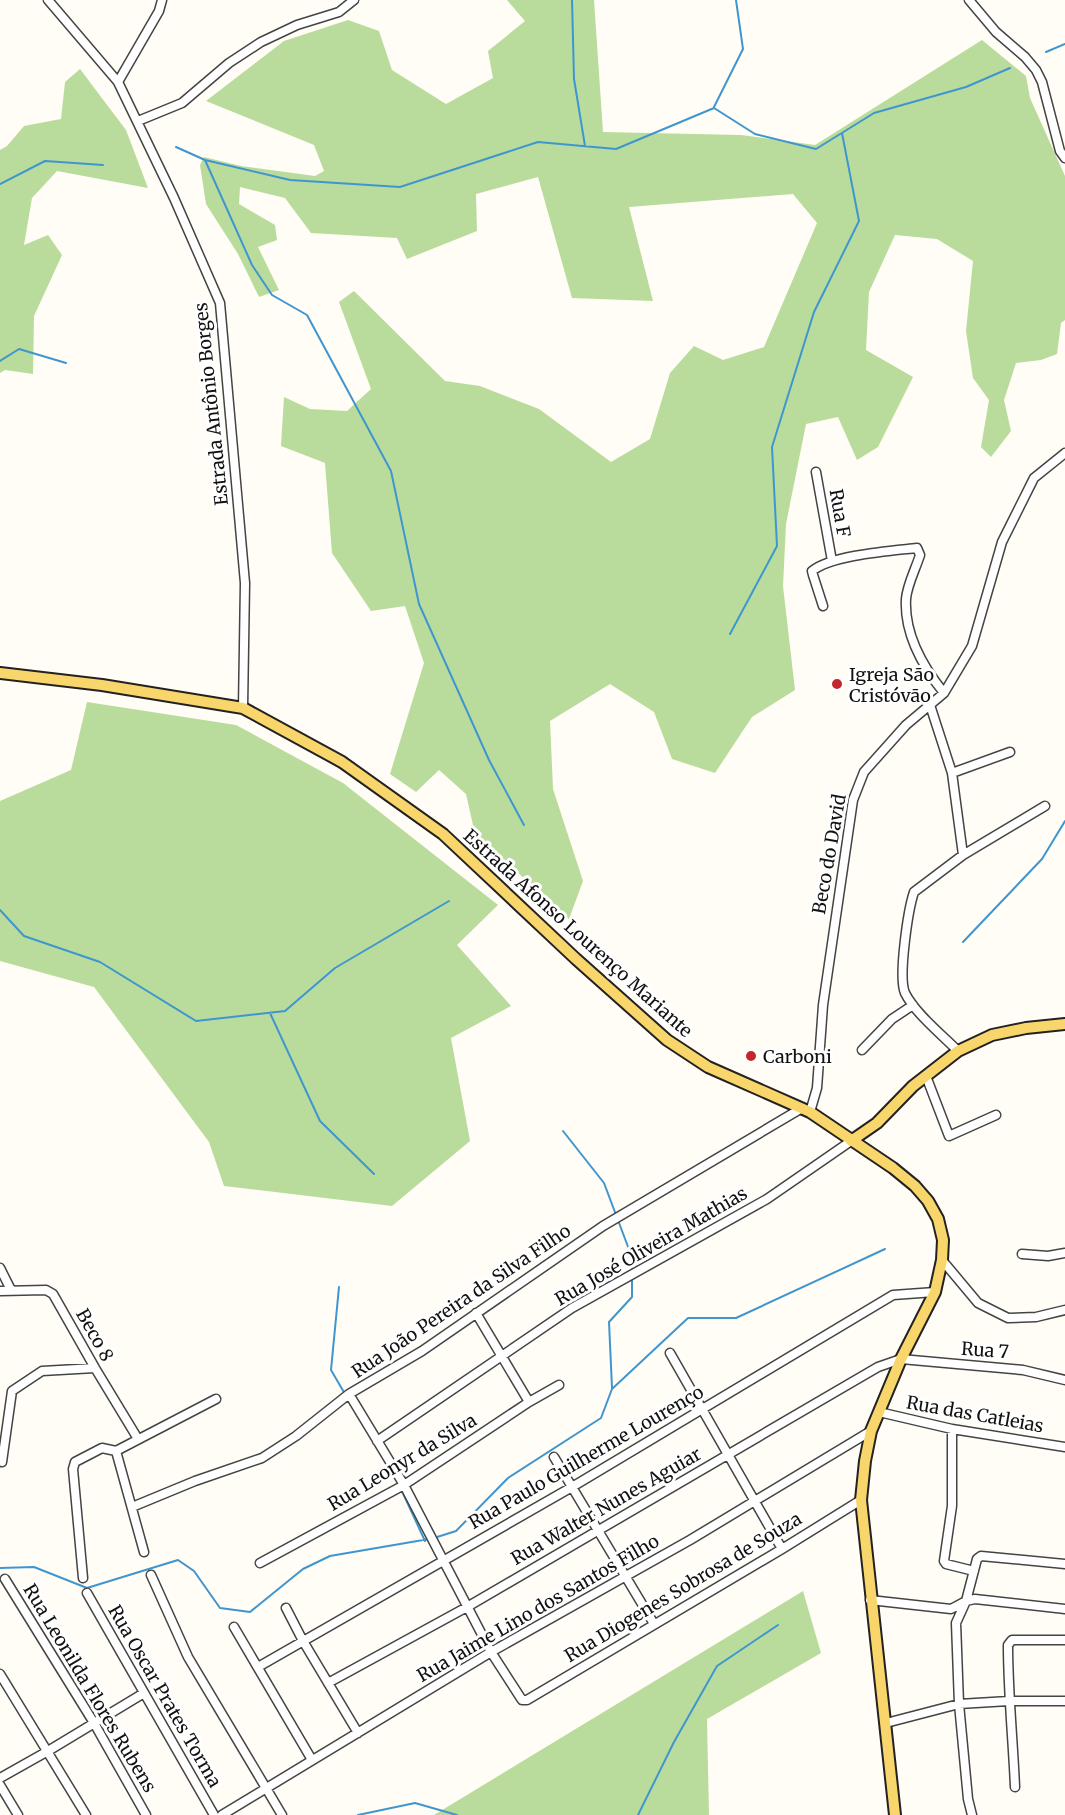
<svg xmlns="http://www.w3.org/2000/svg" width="1065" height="1815" font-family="Merriweather,serif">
  <rect width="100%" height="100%" fill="#fffdf5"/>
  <path fill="#b9dc9c" d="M507,0H594L603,132L741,135L815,145L982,40L1026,76L1030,98L1065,176V320L1061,323L1057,354L1041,360L1016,363L1004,400L1011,431L991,457L981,447L989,400L973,378L966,331L973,261L937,239L895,235L869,292L866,350L913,377L878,447L857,460L838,417L806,424L786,524L783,586L795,690L752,717L715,773L672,759L654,712L610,684L550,721L553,789L583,881L569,919L475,834L466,794L439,770L416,792L390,774L424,663L405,606L371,611L332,553L325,463L281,446L284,397L310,409L347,411L371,389L339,302L354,291L445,381L480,386L539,409L611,462L650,439L670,373L694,346L723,360L764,347L817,223L793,194L629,207L653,301L572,298L538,177L476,194L477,231L407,259L397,238L311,233L285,198L240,187L239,204L275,225L277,240L258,247L279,290L259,297L238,254L206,204L200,165L204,157L241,166L315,176L324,171L314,145L206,101L284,41L348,20L379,31L392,70L446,104L493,78L488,51L525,21Z
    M80,69L126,130L148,188L57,171L32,198L24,245L48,235L62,255L34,316L33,374L5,370L0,373V150L7,146L24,126L61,119L65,82Z
    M87,702L236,725L343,783L498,905L457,945L511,1006L451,1038L470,1141L392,1206L224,1186L209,1142L94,987L0,961V801L71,770Z
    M803,1591L821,1653L707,1719L709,1815H434Z"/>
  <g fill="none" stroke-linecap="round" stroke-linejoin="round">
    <path stroke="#3f96cf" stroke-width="2" d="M572,0L574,79L585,146
      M1046,52L1065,44
      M714,107L743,49L736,0
      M176,147L205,160L290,180L400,187L538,142L616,149L714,108L755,134L816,149L874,113L966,87L1010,68
      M205,160L252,265L272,295L307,315L391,471L419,604L489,760L524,825
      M0,184L45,161L103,165
      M0,361L19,349L66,363
      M730,634L777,546L772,447L814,312L859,221L842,133
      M0,910L24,936L100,962L196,1021L285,1011L335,968L449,901
      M963,942L1042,859L1065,821
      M270,1013L320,1121L374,1174
      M563,1131L604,1183L633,1260L632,1271
      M339,1287L331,1370L345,1394
      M612,1388L609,1322L632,1297V1276
      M401,1489L425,1541
      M434,1538L456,1531L508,1478L601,1418L612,1389L688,1318H736L885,1249
      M0,1568L34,1567L87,1588L178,1560L194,1571L220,1608L250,1612L303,1569L330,1556L429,1539
      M358,1815L415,1803L457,1815
      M638,1815L674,1742L717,1666L778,1625"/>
    <g stroke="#444" stroke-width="11">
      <path id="minor" d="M48,0L118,82L174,198L220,303L245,583L243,708
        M969,0L996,32L1025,57L1036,70L1042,82L1060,151L1065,158
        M118,82L159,11L162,0
        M138,121L182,103L229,63L261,42L297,25L339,12L354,0
        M816,472L832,561
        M823,606L813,575L812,571C832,555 890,551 917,548L920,555C916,568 907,585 906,599C904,635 923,667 944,693
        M930,705L952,773L963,855
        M952,773L1010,752
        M862,1050L892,1019L913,1005
        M958,1051C942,1035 915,1013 905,993C898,977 908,910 914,892L963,855L1045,806
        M926,1076L949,1136L996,1115
        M810,1112L817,1088L823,1005L853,800L864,772L906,725L944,693L972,646L1002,542L1034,478L1065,453
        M1022,1254L1048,1256L1065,1253
        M942,1260L978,1303L1008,1318L1036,1317L1065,1310
        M0,1268L11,1290
        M0,1291L46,1290L53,1294L95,1368L138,1439
        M476,1313L529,1402
        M670,1353L782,1549
        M349,1394L404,1485L491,1652L522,1700H527L782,1549L861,1500
        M879,1412L952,1429L1065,1447
        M952,1429V1506L944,1561L946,1564L974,1571
        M377,1441L572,1308L767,1199L851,1141
        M554,1457L654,1624
        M2,1462L12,1391L42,1371L95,1368
        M132,1507L195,1481L262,1458L296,1436L349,1394L422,1351L603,1226L802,1108
        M144,1552L116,1451L216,1399
        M260,1563L404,1485L529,1402L559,1385
        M151,1575L188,1657L282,1815
        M83,1578L73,1469L75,1462L102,1448L116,1451
        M5,1579L94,1723L146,1815
        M87,1593L214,1815
        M870,1600L951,1609L966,1601L975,1599L1065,1609
        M286,1608L303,1641L358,1733
        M234,1627L312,1760
        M258,1667L572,1487L893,1295L935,1292
        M0,1674L86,1815
        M328,1683L467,1607L878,1367L901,1359L1023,1370L1065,1380
        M886,1723L959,1704L1009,1701H1065
        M0,1778L48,1751L144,1693
        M0,1785L18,1815
        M1015,1787C1013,1740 1008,1693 1008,1645L1012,1640H1065
        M222,1815L491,1652L690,1540L871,1431
        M972,1815L968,1799L959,1704L956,1623L966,1601L977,1559L981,1556L1065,1564"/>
    </g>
    <g stroke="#222" stroke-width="14">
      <path id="major" d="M0,673L102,685L243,708L342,762L443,834L576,959L667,1040L708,1067L810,1112L893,1168L915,1186L928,1201L938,1219L943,1240L942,1260L935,1292L901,1359L871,1431L865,1461L861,1500L895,1815
        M851,1141L877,1123L913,1086L958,1051L992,1035L1026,1028L1065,1024"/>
    </g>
    <use href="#minor" stroke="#fff" stroke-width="8"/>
    <use href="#major" stroke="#f9d66b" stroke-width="10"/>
  </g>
  <g fill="#c4262e" stroke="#fff" stroke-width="2">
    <circle cx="837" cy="684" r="6"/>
    <circle cx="751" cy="1056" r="6"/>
  </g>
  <g text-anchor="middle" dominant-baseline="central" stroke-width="6" stroke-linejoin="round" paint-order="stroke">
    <g font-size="18" fill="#111" stroke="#fff">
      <text transform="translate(211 404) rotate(-96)">Estrada Antônio Borges</text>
      <text transform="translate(840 513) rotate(80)">Rua F</text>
      <text transform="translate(829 854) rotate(-80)">Beco do David</text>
      <text transform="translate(578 933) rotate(42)">Estrada Afonso Lourenço Mariante</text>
      <text transform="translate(651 1246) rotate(-30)">Rua José Oliveira Mathias</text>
      <text transform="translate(461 1301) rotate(-34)">Rua João Pereira da Silva Filho</text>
      <text transform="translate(95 1335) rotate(61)">Beco 8</text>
      <text transform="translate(985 1350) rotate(4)">Rua 7</text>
      <text transform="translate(975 1414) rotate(10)">Rua das Catleias</text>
      <text transform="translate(586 1457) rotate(-30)">Rua Paulo Guilherme Lourenço</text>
      <text transform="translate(402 1462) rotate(-31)">Rua Leonyr da Silva</text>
      <text transform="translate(606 1506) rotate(-30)">Rua Walter Nunes Aguiar</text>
      <text transform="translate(683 1587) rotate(-31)">Rua Diogenes Sobrosa de Souza</text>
      <text transform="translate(538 1608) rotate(-30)">Rua Jaime Lino dos Santos Filho</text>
      <text transform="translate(90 1688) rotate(59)">Rua Leonilda Flores Rubens</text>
      <text transform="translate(165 1696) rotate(60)">Rua Oscar Prates Torma</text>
    </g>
    <g font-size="18" fill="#111" stroke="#fff" text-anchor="start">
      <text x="849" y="674">Igreja São<tspan x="849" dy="21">Cristóvão</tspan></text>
      <text x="763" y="1056">Carboni</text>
    </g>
  </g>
</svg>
